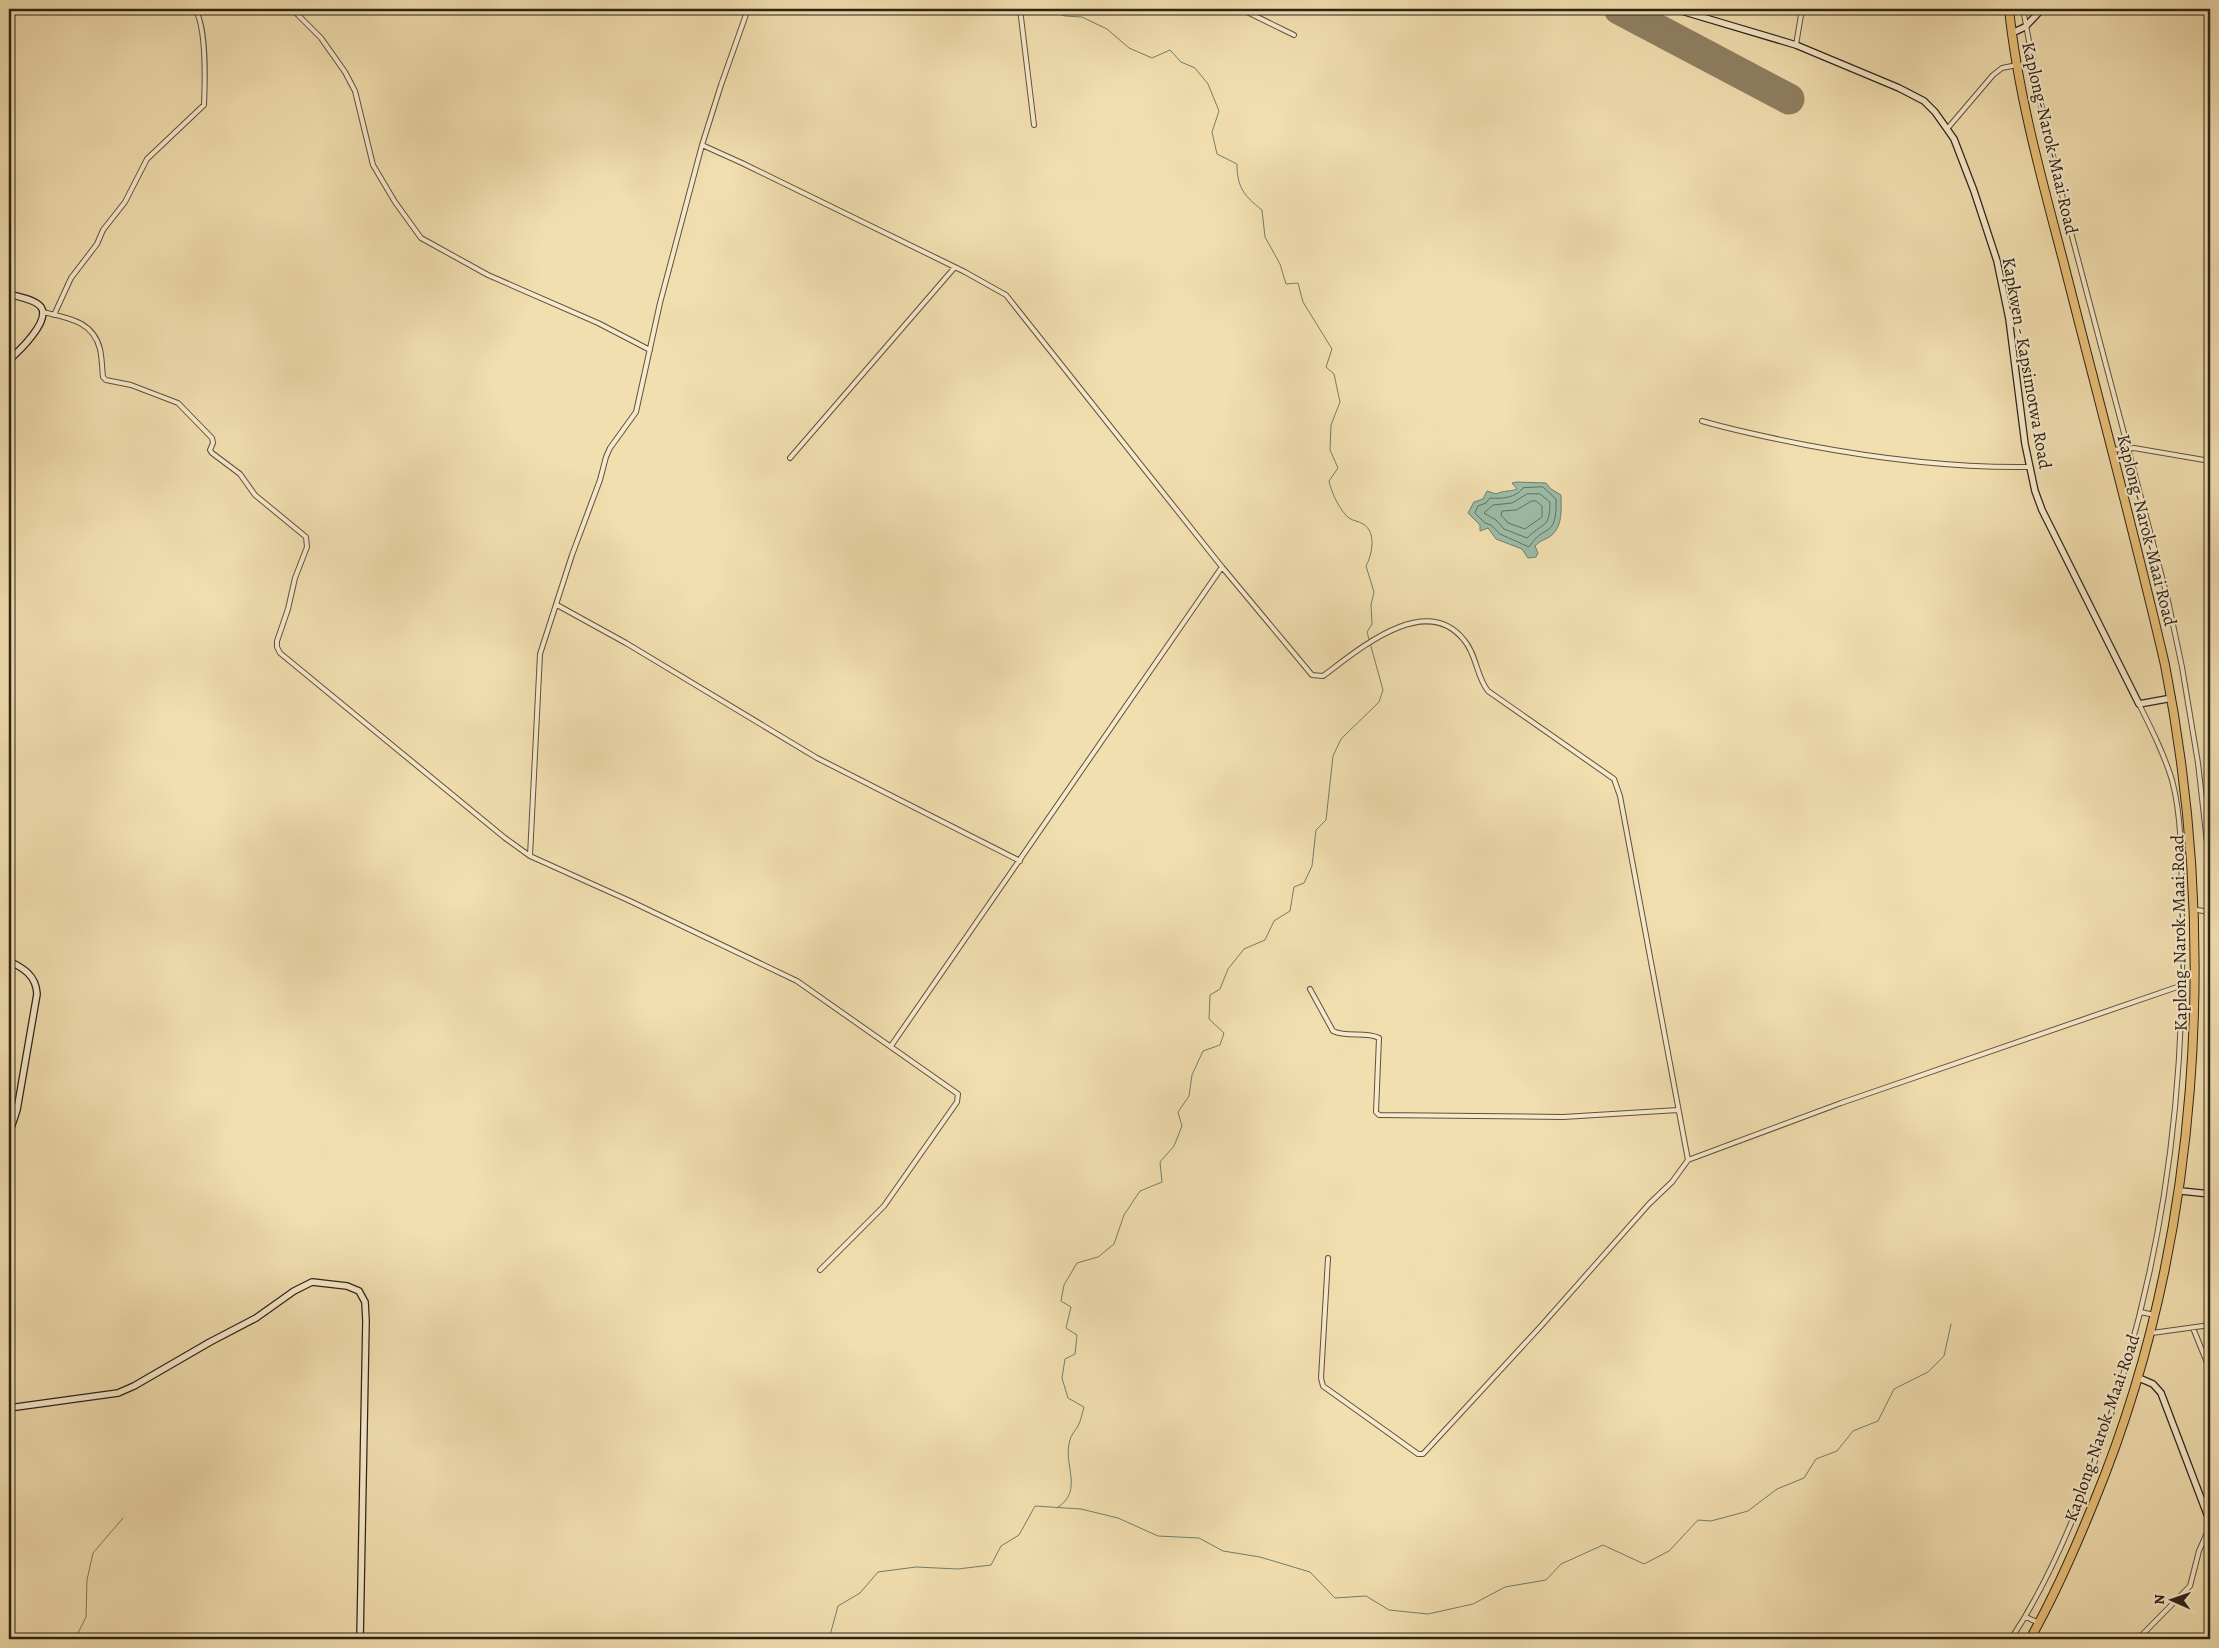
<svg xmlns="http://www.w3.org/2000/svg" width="2219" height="1648" font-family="Alegreya,serif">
  <rect width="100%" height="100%" fill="#f2dfb0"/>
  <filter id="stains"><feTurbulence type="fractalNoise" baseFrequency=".004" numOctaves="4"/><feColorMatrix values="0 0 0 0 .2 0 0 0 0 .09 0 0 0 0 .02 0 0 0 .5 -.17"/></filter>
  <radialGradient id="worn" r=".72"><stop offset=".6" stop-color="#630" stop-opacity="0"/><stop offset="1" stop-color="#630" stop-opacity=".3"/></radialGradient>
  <path fill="#9cbda8" stroke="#707f6e" d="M1517,482L1546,483L1551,489L1561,495C1561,509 1563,525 1552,535C1546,540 1542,539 1535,546L1538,553L1536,557L1528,558L1522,549L1496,539L1488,528L1480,531V525L1468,513L1474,502L1483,499L1487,491L1496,494C1504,490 1510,492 1517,489L1512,483Z"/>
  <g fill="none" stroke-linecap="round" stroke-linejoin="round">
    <path stroke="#647060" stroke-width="1" d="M1543,487L1556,499C1557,540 1545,522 1529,547L1500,534L1491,525L1485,523L1475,513L1478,506L1486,503L1490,498C1501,499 1516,498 1523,488Z
      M1540,494L1550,502C1550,529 1543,522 1527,538L1504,529L1496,520L1484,513L1493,505L1512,503L1527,494Z
      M1532,501H1536L1542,506V517L1525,529L1508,523L1501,515L1502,511L1516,510Z"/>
    <path stroke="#707f6e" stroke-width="1" d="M1047,9L1065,16L1082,17L1107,29L1129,48L1152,58L1170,50L1181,62L1195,68L1208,84L1219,111L1212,132L1217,154L1237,164C1237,187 1244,196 1262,210L1265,237L1280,264L1286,284L1298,283L1303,302L1332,349L1326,367L1334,374L1340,402L1331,425L1330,450L1338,468L1329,481C1331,492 1340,511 1349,518C1353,521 1359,521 1363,524C1377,532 1372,555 1366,566L1374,592L1371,605L1372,624L1367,632L1383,690L1379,702L1341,739L1333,756L1326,820L1316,830L1312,866L1304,883L1294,887L1290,911L1274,921L1265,940L1244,949L1228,969L1220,989L1210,995L1209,1019L1224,1033L1220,1045L1203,1051L1192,1075L1189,1096L1178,1112L1182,1126L1174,1146L1160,1162L1162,1182L1140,1191L1124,1215L1114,1244L1098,1257L1077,1263L1064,1285L1061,1301L1071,1307L1066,1328L1077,1335L1075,1354L1065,1359L1062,1378L1068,1398L1084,1407C1082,1414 1081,1420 1078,1426C1075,1431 1071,1435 1070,1440C1062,1465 1085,1490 1057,1508
      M75,1639L86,1617L87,1580L93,1553L123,1518
      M829,1639L838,1606L860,1593L878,1572L916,1567L958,1569L991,1565L1001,1546L1019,1535L1035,1506L1081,1509L1118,1518L1158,1536L1199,1538L1223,1551L1260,1557L1310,1572L1335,1598L1366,1596L1389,1610L1428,1614L1473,1604L1505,1587L1546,1580L1561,1564L1603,1545L1644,1564L1669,1551L1698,1520L1711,1521L1748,1511L1777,1489L1804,1478L1816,1459L1837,1451L1853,1431L1878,1421L1894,1389L1928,1372L1944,1356L1951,1324"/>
    <path stroke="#908164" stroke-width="31" d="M1619,9L1789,99"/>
    <g stroke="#5e523d" stroke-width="6">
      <path id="street" d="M292,9L321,38L345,72L355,91L373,165L395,202L421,238L488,275L598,323L650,350
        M748,9L721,85L702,145L660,303L636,412L610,448L606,457L600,480L572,555L540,654L530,856L630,901L797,981L958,1094L957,1102L884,1206L820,1270
        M1020,9L1034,125
        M1241,9L1294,35
        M2023,9L2040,100L2069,225L2167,596L2182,667L2198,763L2210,869
        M1796,45L1802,9
        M1947,129L1993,75L2002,68L2017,65
        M702,145L742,163L965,272L1006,295L1222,567L1312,675L1323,676C1357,651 1425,591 1464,640C1477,655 1476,676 1488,691L1614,779L1620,796L1688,1160
        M43,312C68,318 93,321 100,349C102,358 102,368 103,377L106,380L131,385L178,403L212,438L213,443L210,450L212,453L240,474L255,495L306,537L307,547L295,578L288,609L277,641V647L280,653L505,838L530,856
        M54,315L71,278L97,244L103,230L125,202L147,159L204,105C205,81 207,28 195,9
        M1702,421C1736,431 1771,438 1806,445C1880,459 1953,468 2029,467
        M2111,450L2134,448L2210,461
        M790,458L955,267
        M557,605L626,643L817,758L1020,861
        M2197,910L2210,912
        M1310,989L1333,1031C1347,1038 1366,1031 1379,1038L1376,1112L1379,1115L1563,1117L1678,1110
        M891,1046L1222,567
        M1328,1258L1321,1378L1323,1386L1418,1454H1423L1541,1326L1649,1204L1672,1182L1688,1160L1841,1103L2183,985
        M2141,1312L2154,1315
        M2193,1328L2210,1370
        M2152,1333L2210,1325
        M2026,1617L2039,1623
        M2011,1639C2048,1583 2074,1521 2096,1458C2159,1283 2185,1112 2182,926C2181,880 2184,825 2172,780C2164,754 2151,728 2139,704
        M2138,1639L2190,1586L2199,1551L2210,1526"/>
    </g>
    <g stroke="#2d2317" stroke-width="8">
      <path id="secondary" d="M1675,9L1796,45L1899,88L1924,101L1935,112L1947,129L1954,139L1974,191L1997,261L2009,319L2025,444L2035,491L2042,510L2139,704L2172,698
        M2012,33L2025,27L2042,9
        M9,294C18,297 35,299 41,307C51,321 18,352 9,360
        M9,961C23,968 36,975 37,994L17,1110L9,1134
        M2181,1191L2210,1194
        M2139,1378L2153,1384L2161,1393L2210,1522
        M9,1408L118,1393L134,1386L210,1342L256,1318L294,1291L312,1282L347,1286L359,1291L365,1302L366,1321L360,1639"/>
    </g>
    <g stroke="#2d2317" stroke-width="10">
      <path id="highway" d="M2009,9C2018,95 2042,180 2064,264C2098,398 2134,531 2165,665C2219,939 2201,1243 2094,1502C2075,1549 2055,1595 2030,1639"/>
    </g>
    <use href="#street" stroke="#f7eacc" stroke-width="4"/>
    <use href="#secondary" stroke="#f7eacc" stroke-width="5.5"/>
    <use href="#highway" stroke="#e9c078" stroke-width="8"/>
  </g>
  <g text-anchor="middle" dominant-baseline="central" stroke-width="4" stroke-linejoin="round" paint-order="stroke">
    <g font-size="18" fill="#2d2317" stroke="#f7eacc">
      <text transform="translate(2050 138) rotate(77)">Kaplong-Narok-Maai Road</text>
      <text transform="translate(2027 363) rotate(80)">Kapkwen - Kapsimotwa Road</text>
      <text transform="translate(2147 530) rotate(76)">Kaplong-Narok-Maai Road</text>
      <text transform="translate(2179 933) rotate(-91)">Kaplong-Narok-Maai Road</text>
      <text transform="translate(2102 1428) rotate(-71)">Kaplong-Narok-Maai Road</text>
    </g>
  </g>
  <rect width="2219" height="1648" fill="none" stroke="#f2dfb0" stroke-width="30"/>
  <rect x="10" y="10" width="2199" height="1628" fill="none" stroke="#2d2317" stroke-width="2.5"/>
  <rect x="15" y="15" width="2189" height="1618" fill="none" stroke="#2d2317"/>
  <g transform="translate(2172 1600) rotate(272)" stroke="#f7eacc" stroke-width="4" paint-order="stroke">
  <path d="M0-4L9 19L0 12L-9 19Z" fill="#2d2317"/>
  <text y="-8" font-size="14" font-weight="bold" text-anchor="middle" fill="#2d2317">N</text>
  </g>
  <rect width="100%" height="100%" filter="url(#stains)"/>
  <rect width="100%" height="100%" fill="url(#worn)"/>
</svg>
